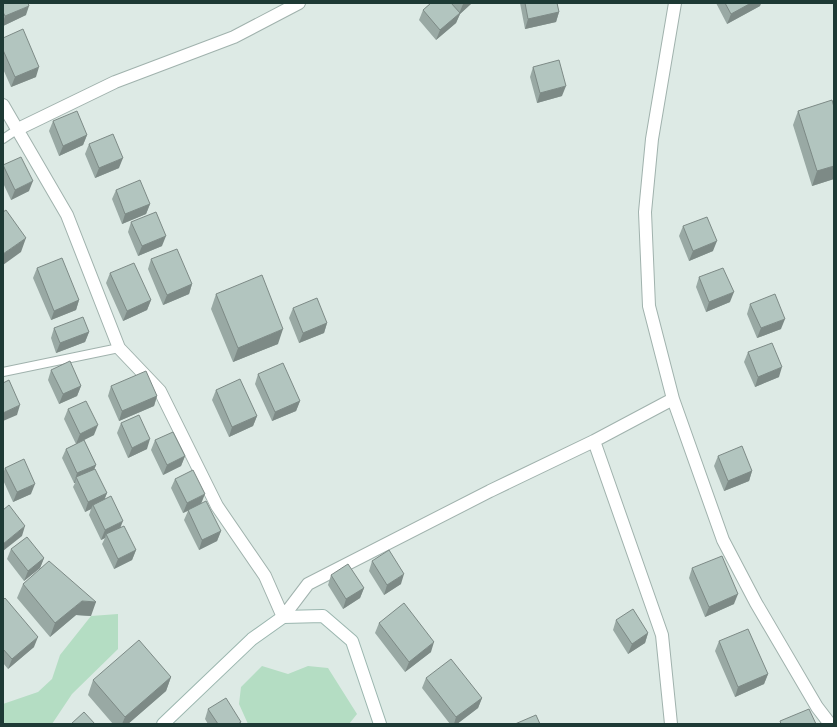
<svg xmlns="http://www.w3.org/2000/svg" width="837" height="727" font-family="'DM Sans',sans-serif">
  <rect width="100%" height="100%" fill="#ddeae5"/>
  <path fill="#b4ddc3" d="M118,614V649L72,694L52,724H3V704L38,692L52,679L60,655L91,616Z
    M262,666L288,674L308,666L328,668L357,714L349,724H248L239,704L241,687Z"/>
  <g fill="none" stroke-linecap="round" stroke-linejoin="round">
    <g stroke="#a0b2ad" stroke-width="10">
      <path id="lane" d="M3,139L18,129
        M3,372L119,348"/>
    </g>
    <g stroke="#a0b2ad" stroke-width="14">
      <path id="street" d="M675,3L652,139L645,212L649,306L673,399L723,540L756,603L817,707L830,724
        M3,105L67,215L119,348L160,391L217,506L265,576L283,617L308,584L490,491L594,441L673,399
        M18,129L115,82L234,37L299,3
        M594,441L662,635L671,724"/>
    </g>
    <g stroke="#9bb6af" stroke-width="14">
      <path id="secondary" d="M163,724L252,639L283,617L323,616L352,641L380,724"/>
    </g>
    <use href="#lane" stroke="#fff" stroke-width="8"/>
    <use href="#street" stroke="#fff" stroke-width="12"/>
    <use href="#secondary" stroke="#fff" stroke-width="12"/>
  </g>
  <path fill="#99a9a4" d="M3,3L26,15L3,26Z
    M431,3H472L460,14L456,23L436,40L419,20L423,10Z
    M520,3H557L559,12L556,22L525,29Z
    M716,3H761L760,6L727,24Z
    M3,38L36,77L11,87L3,69Z
    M533,67L562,96L537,103L530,77Z
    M798,111L834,179L812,186L793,125Z
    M53,121L87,135L83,145L59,156L49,131Z
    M89,144L119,168L95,178L85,154Z
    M3,165L29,191L11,200L3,183Z
    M116,190L150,204L146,214L122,224L112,199Z
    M131,222L162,246L138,256L128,232Z
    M683,226L713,251L689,261L679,236Z
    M151,259L192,284L189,294L163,305L148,269Z
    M37,268L79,300L76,310L51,320L33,278Z
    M110,273L151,300L147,310L123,321L106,283Z
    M699,277L730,302L706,312L696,287Z
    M216,294L278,344L233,362L211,309Z
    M750,304L781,329L757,338L747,314Z
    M293,308L327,323L324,333L299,343L289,318Z
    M54,328L89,332L85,342L56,353L51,338Z
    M748,352L779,377L755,387L744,362Z
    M51,370L81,386L77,396L59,404L48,380Z
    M258,374L300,401L296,411L272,421L255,384Z
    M111,386L157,396L154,406L119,421L108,396Z
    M216,390L257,416L253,426L229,437L212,400Z
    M68,409L94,435L84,440L96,465L94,469L107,493L104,500L120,528L136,550L132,560L114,569L102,544L105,538L101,540L89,515L91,509L85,512L73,487L75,483H74L62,458L66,449L76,444L64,419Z
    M121,423L147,449L128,458L117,433Z
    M155,440L185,456L181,466L163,475L151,450Z
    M718,456L752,471L749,481L724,491L714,466Z
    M5,468L31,494L13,502L3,480V474Z
    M175,479L202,504L221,531L217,541L199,550L184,520L188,511L183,513L171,488Z
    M11,549L44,558L40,568L24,581L7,559Z
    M372,561L401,584L384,595L369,571Z
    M692,568L734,604L705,617L689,578Z
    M331,575L364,588L360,598L343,609L328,585Z
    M23,584L91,616L76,615L50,637L17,598Z
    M3,600L34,647L8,669L3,663Z
    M616,620L648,633L645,643L628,654L613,630Z
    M379,623L431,652L405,672L375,633Z
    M719,641L768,674L764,684L735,697L715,651Z
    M171,677L166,691L128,724H113L88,695L93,680Z
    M426,678L482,698L478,708L457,724H450L422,688Z
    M208,709L240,724H208L205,719Z"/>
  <path fill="#7d8a86" d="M464,3H472L460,14L456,23L436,40L440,30L459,14L463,4Z
    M751,3H761L760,6L727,24L731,14Z
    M29,6L26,15L3,26V22L5,16Z
    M559,12L556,22L525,29L528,19Z
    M39,67L36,77L11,87L15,77Z
    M566,86L562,96L537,103L540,93Z
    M87,135L83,145L59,156L63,146Z
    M123,158L119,168L95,178L99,168Z
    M834,166V179L812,186L817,171Z
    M33,181L29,191L11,200L15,190Z
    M150,204L146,214L122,224L125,214Z
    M166,236L162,246L138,256L142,246Z
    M26,238L21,252L3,265V254Z
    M717,241L713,251L689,261L693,251Z
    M192,284L189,294L163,305L167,295Z
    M734,292L730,302L706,312L709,302Z
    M79,300L76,310L51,320L54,311Z
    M151,300L147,310L123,321L127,311Z
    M785,319L781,329L757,338L761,328Z
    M327,323L324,333L299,343L303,333Z
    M283,329L278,344L233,362L238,348Z
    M89,332L85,342L56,353L60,343Z
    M782,367L779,377L755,387L758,377Z
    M81,386L77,396L59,404L63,394Z
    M157,396L154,406L119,421L122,411Z
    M300,401L296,411L272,421L275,412Z
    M20,405L17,415L3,421V413Z
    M257,416L253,426L229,437L232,427Z
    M98,425L94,435L76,444L80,434Z
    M150,439L147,449L128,458L132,448Z
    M185,456L181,466L163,475L167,465Z
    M96,465L92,475L76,477L75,483H74L77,473Z
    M752,471L749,481L724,491L728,481Z
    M35,484L31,494L13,502L17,492Z
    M107,493L103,503L93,505L91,509L85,512L88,502Z
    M205,494L201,504L183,513L187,503Z
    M123,521L119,531L106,534L105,538L101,540L105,530Z
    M25,526L22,536L3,551V544Z
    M221,531L217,541L199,550L202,540Z
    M136,550L132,560L114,569L118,559Z
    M44,558L40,568L24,581L28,571Z
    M404,574L401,584L384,595L387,585Z
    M364,588L360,598L343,609L346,599Z
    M738,594L734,604L705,617L709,607Z
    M82,601L96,602L91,616L76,615L50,637L55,623Z
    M648,633L645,643L628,654L632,644Z
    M38,637L34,647L8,669L12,659Z
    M434,642L431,652L405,672L409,662Z
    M768,674L764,684L735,697L738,687Z
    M171,677L166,691L128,724H122L125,717Z
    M482,698L478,708L457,724H454L456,717Z"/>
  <path fill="#b2c5bf" stroke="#7d8a86" d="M3,3H28L29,6L5,16L3,12Z
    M431,3H451L460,13L440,30L423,10Z
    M525,3H557L559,12L528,19Z
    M725,3H751L731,14Z
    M23,29L39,67L15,77L3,50V38Z
    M559,60L566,86L540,93L533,67Z
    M832,100L834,107V166L817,171L798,111Z
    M77,111L87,135L63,146L53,121Z
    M113,134L123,158L99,168L89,144Z
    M21,157L33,181L15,190L3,165Z
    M140,180L150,204L125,214L116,190Z
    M6,210L26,238L3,254V212Z
    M156,212L166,236L142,246L131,222Z
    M707,217L717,241L693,251L683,226Z
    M177,249L192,284L167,295L151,259Z
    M62,258L79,300L54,311L37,268Z
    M134,263L151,300L127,311L110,273Z
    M723,268L734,292L709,302L699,277Z
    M262,275L283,329L238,348L216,294Z
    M775,294L785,319L761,328L750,304Z
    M317,298L327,323L303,333L293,308Z
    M83,317L89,332L60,343L54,328Z
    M772,343L782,367L758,377L748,352Z
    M70,361L81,386L63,394L51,370Z
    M283,363L300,401L275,412L258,374Z
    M146,371L157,396L122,411L111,386Z
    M240,379L257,416L232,427L216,390Z
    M9,380L20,405L3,413V383Z
    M86,401L98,425L80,434L68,409Z
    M139,415L150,439L132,448L121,423Z
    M173,432L185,456L167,465L155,440Z
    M84,440L96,465L77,473L66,449Z
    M742,446L752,471L728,481L718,456Z
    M24,459L35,484L17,492L5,468Z
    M95,469L107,493L88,502L76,477Z
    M193,470L205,494L187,503L175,479Z
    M111,496L123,521L105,530L93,505Z
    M206,501L221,531L202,540L188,510Z
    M9,505L25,526L3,544V510Z
    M124,526L136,550L118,559L106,534Z
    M27,537L44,558L28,571L11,549Z
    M389,550L404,574L387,585L372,561Z
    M722,556L738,594L709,607L692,568Z
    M49,561L96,602L82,601L55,623L23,584Z
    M348,564L364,588L346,599L331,575Z
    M5,598L38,637L12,659L3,649V600Z
    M404,603L434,642L409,662L379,623Z
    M633,609L648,633L632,644L616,620Z
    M748,629L768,674L738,687L719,641Z
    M139,640L171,677L125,717L93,680Z
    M451,659L482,698L456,717L426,678Z
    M226,698L241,722L238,724H218L208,709Z
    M809,709L816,724H781L780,721Z
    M84,712L95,724H71Z
    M536,715L540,724H515Z"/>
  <rect width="837" height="727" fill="none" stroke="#1e3a35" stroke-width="8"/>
</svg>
